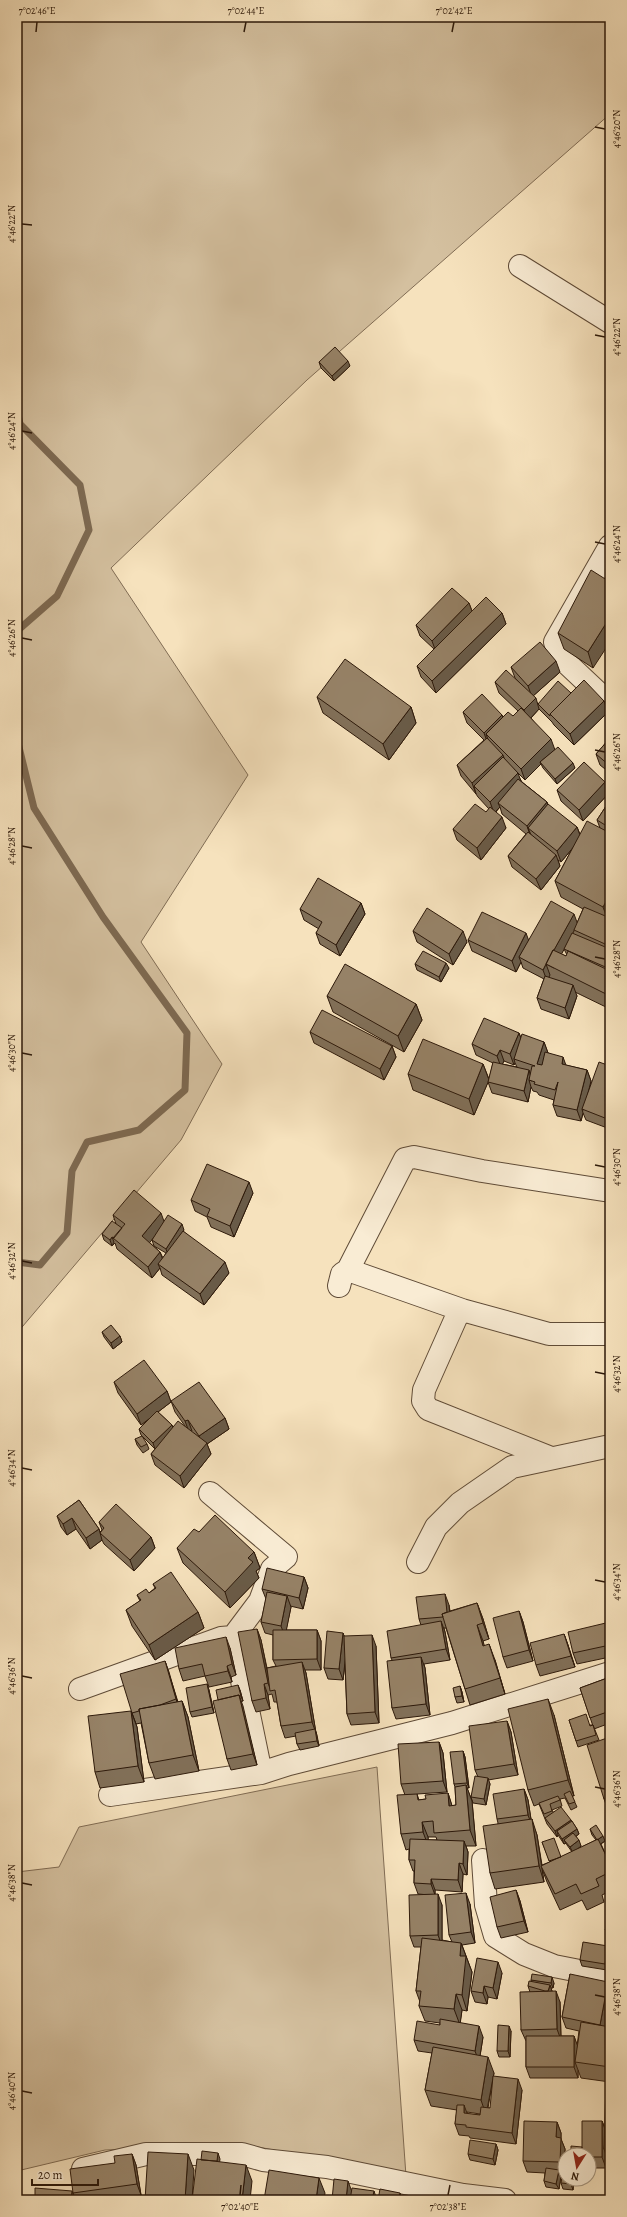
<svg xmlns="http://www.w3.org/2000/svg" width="627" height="2217" font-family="Alegreya,serif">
  <rect width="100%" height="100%" fill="#f6e2bd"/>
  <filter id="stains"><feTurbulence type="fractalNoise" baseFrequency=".005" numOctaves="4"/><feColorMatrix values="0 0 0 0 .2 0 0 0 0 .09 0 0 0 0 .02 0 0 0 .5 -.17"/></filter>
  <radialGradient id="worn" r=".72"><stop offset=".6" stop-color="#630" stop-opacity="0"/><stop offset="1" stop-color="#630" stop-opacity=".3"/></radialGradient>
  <path fill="#d4c09f" stroke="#806c54" d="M17,17H610V114L307,380L111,568L248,775L141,942L222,1064L181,1140L17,1333V413L19,419L17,405Z
    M377,1767L406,2176L243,2144L105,2150L17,2171V1872L59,1867L79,1827Z"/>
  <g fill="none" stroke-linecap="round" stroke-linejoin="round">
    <path stroke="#7d6951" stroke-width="7" d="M17,410L20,424L80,485L89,530L57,596L17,631
      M17,739L34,808L103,917L187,1033L185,1090L139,1130L87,1142L72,1171L67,1233L40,1265L17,1262"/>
    <g stroke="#5f4b37" stroke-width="24">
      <path id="minor" d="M520,266L610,322
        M610,546L555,642L559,656L610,704
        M348,1270L405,1159L414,1157L482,1171L610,1191
        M339,1286L342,1274L348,1270L462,1310
        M551,1458L428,1409L423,1401L424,1390L456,1318L462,1310L549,1334H610
        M210,1493L286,1557L272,1569L260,1601L233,1637
        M418,1562L436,1527L460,1503L512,1467L610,1446
        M80,1689L221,1638L233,1637L261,1773
        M110,1795L261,1773L289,1764L452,1723L610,1673
        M483,1860L486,1905L495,1936L524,1954L554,1966L610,1977
        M83,2169L146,2154H242L263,2160L327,2167L463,2195L505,2200"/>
    </g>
    <use href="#minor" stroke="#f9ecd4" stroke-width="22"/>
  </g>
  <path fill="#817059" stroke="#2d190a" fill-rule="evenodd" d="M319,362L350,366L334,381L321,368Z
    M610,582L593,668L564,649L558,633Z
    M469,603L472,611L502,613L506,624L436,693L421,677L417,666L434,649L420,636L416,625Z
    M511,667L560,672L533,696L538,704L571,693L604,701L608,712L574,745L554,725L552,722L539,709L531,718L555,750L575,768L557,784L543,768L541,764L525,780L514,769L522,782L547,802V805L577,827L580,834L600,828L597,820L610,800V1009L575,992L577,996L569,1019L541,1009L537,998L544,979L523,968L521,962L516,972L472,951L468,940L529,941L577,923L583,909L561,897L555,881L572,849L561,862L558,860L560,866L541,890L512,867L508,856L526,834L502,814L500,807L496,812L506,828L481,860L457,840L453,829L486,812L489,809L478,797L476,794L461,776L457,765L484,740L467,723L463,712L502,715L503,717L513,716L518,711L499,693L495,682L520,683L515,678ZM566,946L564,949L567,955L566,956L561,954Z
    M317,697L411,707L416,723L389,760L323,713Z
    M610,738V773L600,765L596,754Z
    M557,790L609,793L583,821L561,801Z
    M361,903L365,914L340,956L320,944L316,933L319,929L304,920L300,909Z
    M413,931L467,942L453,965L417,942Z
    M415,964L449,968L441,982L417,970Z
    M327,996L416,1004L422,1020L404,1052L333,1012Z
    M310,1032L392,1046L396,1057L384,1080L314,1043Z
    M519,1033L521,1038L544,1042L548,1053L565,1065L587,1070L591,1081L589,1091L610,1066V1129L586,1120L583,1113L581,1121L557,1116L553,1105L554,1100L539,1095L537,1092L533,1091L531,1087L528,1102L492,1093L488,1082L474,1115L413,1090L408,1074L483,1064L489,1079L493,1063L476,1055L472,1044ZM504,1061L514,1065L515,1063L517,1067L502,1064Z
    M253,1193L234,1237L211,1227L207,1217L195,1211L191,1200Z
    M113,1215L164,1221L184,1230L183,1231L229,1273L204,1305L162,1275L160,1268L152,1278L117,1249L115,1243L112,1246L104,1240L102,1234L116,1224ZM153,1238L152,1240L154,1246L166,1253L163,1258L160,1252L149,1242Z
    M102,1332L120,1336L122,1342L113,1349L104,1337Z
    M114,1382L167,1391L171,1402L158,1412L172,1425L173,1427L185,1426L175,1412L171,1401L225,1418L229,1429L207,1444L211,1454L184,1488L155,1465L151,1454L155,1449L141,1435L139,1429L151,1417L141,1425L118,1393Z
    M135,1439L147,1444L149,1449L143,1453L137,1445Z
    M79,1500L99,1529L100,1532L102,1530L99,1522L151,1537L155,1548L134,1571L104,1544L102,1540L90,1549L76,1529L67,1535L61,1527L57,1516Z
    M199,1532L254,1552L260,1568L256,1571L259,1578L230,1608L183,1563L177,1548Z
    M304,1577L308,1588L303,1609L290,1606L291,1607L286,1630H317L321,1641V1670H305L306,1673L316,1733L319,1746L300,1750L297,1744L296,1736L285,1738L281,1726L277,1702H274L272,1694L268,1695L270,1709L256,1712L252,1701L257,1629L261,1640L267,1668L276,1666L273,1660V1635L265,1633L261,1622L266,1599L262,1589Z
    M153,1584L198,1612L204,1628L155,1660L132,1626L126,1610L140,1601L137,1595L149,1593L155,1588Z
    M477,1603L483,1619L489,1639L483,1641L484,1646L495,1660L505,1694L470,1705L465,1689L446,1628H444L445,1632L450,1660L424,1664L425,1668L430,1715L396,1719L392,1708V1660L391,1658L421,1625L419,1619L449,1605L450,1611Z
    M519,1611L523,1622L533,1661L507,1668L503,1657Z
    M610,1622V1657L577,1664L573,1653Z
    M343,1633L344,1636L376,1646L379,1723L351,1725L347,1714L345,1664L343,1680L328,1679L324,1668Z
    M564,1634L568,1645L575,1667L540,1676L536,1665Z
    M230,1648L236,1675L231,1677L232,1682L209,1687L205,1676L183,1681L179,1669Z
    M165,1661L178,1702L182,1701L188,1717L199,1771L155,1779L149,1763L141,1723L136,1724L132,1713Z
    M610,1677V1723L594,1729L580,1688Z
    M207,1684L209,1690L214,1713L192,1717L190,1712Z
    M460,1686L462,1692L464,1702L457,1703L455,1697Z
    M240,1690L243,1701L241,1702L257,1765L231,1770L227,1759L218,1700Z
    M131,1711L137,1727L144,1782L100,1788L95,1772Z
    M554,1715L574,1796H572L577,1807L571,1810L565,1798L560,1799L562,1806L552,1810L553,1812L571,1820L577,1829L579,1834L576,1836L581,1846L578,1849L596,1840L592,1835L590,1829L605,1841L601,1844L610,1864V1891L602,1895L604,1902L587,1910L582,1900L560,1910L547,1882L542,1869L544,1882L495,1889L490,1873L498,1823L497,1819L524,1789L528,1800L531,1819L537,1835L542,1865L550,1862L542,1842L561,1857L572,1852L567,1845L566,1843L564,1844L558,1835L557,1837L547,1824L539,1804L534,1806L528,1790Z
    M569,1720L590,1725H593L599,1740L578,1747Z
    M507,1721L511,1732L518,1775L488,1780L490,1784L486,1805L473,1803L471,1797L478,1777L475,1770Z
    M610,1737V1809L608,1810L604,1799Z
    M439,1742L443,1753L447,1792L417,1794L419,1800L426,1799L448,1793L452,1806L456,1805L455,1787L454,1784L463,1751L465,1757L469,1788H467L472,1801L476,1846H466L468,1852L467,1875L463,1874L462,1892L435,1890V1895L442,1905V1940L452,1942L449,1935L470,1904L475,1943L462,1945L472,1972L467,2011L462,2010L460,2023L483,2037L480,2056L494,2073L488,2108H490L522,2090L516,2144L470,2138L469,2136L459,2135L455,2124L457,2110L431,2106L425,2090L432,2053L418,2051L414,2040L440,2025V2023L425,2021L419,2006L420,2002L416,1991L421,1947H414L410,1936L430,1895L418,1894L414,1883V1871H413L409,1860V1849L406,1850L401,1834L405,1795L401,1784ZM428,1837H436L437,1840H428ZM467,2112L480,2114V2115L468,2114Z
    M516,1890L520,1901L528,1932L501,1938L497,1927Z
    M610,1951L607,1970L582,1966L580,1960Z
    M502,1973L497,1999L488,1997L487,2004L475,2002L471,1991Z
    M570,1974L606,2026L610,2027V2082L581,2078L578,2070V2078H530L526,2067V2041L521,2030L530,1992L528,1986L531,1982V1980L554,1983L553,1988H551L552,1991L560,2002L561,2036H574L577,2046L579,2031L566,2028L562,2017Z
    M511,2031L510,2057H499L497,2051Z
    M610,2083V2160H608L606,2155V2168H589V2155L582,2147L602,2121L605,2128Z
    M557,2122L561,2133V2139L565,2149L564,2170L574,2179L573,2190L563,2189L561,2183L562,2173H560L561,2176L559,2189L546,2187L544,2181L545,2173L527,2172L523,2161Z
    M496,2144L498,2150L495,2165L470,2160L468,2154Z
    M132,2154L136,2165L141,2195L108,2200H76L73,2193L115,2163Z"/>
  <path fill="#695b48" stroke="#2d190a" d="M348,361L350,366L334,381L332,376Z
    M469,603L473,614L436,652L432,641Z
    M502,613L506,624L436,693L432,681Z
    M610,617V642L593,668L588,652Z
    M556,661L560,672L532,697L528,686Z
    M536,698L539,709L528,721L524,710Z
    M604,701L608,712L574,745L570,734Z
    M411,707L416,723L389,760L383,744Z
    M502,715L506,726L486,734L489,742L488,744L484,733Z
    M551,739L555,750L540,762L541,764L525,780L521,769Z
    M503,755L507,766L474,786L476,794L472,783Z
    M573,763L575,768L557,784L555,779Z
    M518,773L522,784L498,803L500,807L494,813L490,802Z
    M605,782L609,793L583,821L579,810Z
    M547,802L551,813L528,828L532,837L531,838L527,826Z
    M502,817L506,828L481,860L477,848Z
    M577,827L581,838L561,862L557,851Z
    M556,855L560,866L541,890L536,879Z
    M610,894V920L609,923L603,907Z
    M361,903L365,914L340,956L336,945Z
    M574,914L578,925L574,930V931L554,968L546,964Z
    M463,931L467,942L453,965L449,954Z
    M526,933L530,944L519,957L521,962L516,972L512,961Z
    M610,933V942L608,941L610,946V953L609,955L605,944Z
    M446,963L449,968L441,982L439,977Z
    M546,964L550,975L547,981L543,970Z
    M573,985L577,996L569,1019L565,1008Z
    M416,1004L422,1020L404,1052L398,1036Z
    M519,1033L523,1044L514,1059L515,1063L514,1065L510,1054Z
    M544,1042L548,1053L541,1075L537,1064Z
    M392,1046L396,1057L384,1080L380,1069Z
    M500,1050L504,1061L501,1067L497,1056Z
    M563,1057L567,1068L562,1064Z
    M483,1064L489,1080L474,1115L469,1099Z
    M529,1070L532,1081L529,1080L531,1087L528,1102L524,1091Z
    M587,1070L591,1081L584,1110L582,1109L583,1113L581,1121L577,1110Z
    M249,1182L253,1193L234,1237L230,1226Z
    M161,1213L165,1224L146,1247L142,1236Z
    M182,1224L184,1230L168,1255L166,1249Z
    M112,1237L114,1242L112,1246L110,1240Z
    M160,1252L164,1263L158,1264L160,1268L152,1278L148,1267Z
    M225,1262L229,1273L204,1305L200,1294Z
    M120,1336L122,1342L113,1349L111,1343Z
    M167,1391L171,1402L141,1425L137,1414Z
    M225,1418L229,1429L207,1444L211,1454L184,1488L180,1476L203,1447L199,1436Z
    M188,1420L192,1431L189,1432L185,1421Z
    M172,1425L174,1431L155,1449L153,1443Z
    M72,1518L76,1529L67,1535L63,1524Z
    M99,1529L102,1540L90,1549L86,1538Z
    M151,1537L155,1548L134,1571L130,1560Z
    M254,1552L260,1568L256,1571L259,1578L230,1608L225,1592L248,1558Z
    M304,1577L308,1588L303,1609L299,1598Z
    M445,1594L449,1605L451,1627L447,1616Z
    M287,1596L291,1607L285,1637L281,1626Z
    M477,1603L483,1619L489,1639L483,1623Z
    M519,1611L523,1622L533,1661L529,1650Z
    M198,1612L204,1628L155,1660L149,1645Z
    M441,1621L445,1632L450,1660L446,1649Z
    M477,1625L483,1641L489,1662L483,1646Z
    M257,1629L261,1640L271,1691L268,1683Z
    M317,1630L321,1641V1670L317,1659Z
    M343,1633L347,1644L343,1680L339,1669Z
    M564,1634L568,1645L575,1667L571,1656Z
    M372,1635L376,1646L379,1723L375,1712Z
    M226,1637L230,1648L236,1675L232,1664Z
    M489,1644L495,1660L505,1694L500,1678Z
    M421,1657L425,1668L430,1715L426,1704Z
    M165,1661L169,1672L180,1711L176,1699Z
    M302,1662L306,1673L316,1733L312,1722Z
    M227,1666L231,1677L232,1682L228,1671Z
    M207,1684L209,1690L214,1713L212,1707Z
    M264,1684L268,1695L270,1709L266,1698Z
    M238,1685L240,1690L243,1701L241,1696Z
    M460,1686L462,1692L464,1702L462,1696Z
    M239,1695L243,1706L257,1765L253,1754Z
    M548,1699L554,1715L574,1796L568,1780Z
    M182,1701L188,1717L199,1771L193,1755Z
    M131,1711L137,1727L144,1782L138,1766Z
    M507,1721L511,1732L518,1775L514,1764Z
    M315,1729L317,1735L319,1746L317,1741Z
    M439,1742L443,1753L447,1792L443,1781Z
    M463,1751L465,1757L469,1788L467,1783Z
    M488,1778L490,1784L486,1805L484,1799Z
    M466,1785L472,1801L476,1846L470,1830Z
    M524,1789L528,1800L532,1826L528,1815Z
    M448,1793L453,1809L449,1806Z
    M532,1819L537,1835L544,1882L539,1866Z
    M571,1820L573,1825L557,1831L558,1835L557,1837L555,1831Z
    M422,1822L428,1837L429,1848L423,1832Z
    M577,1829L579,1834L567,1843L564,1840L566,1843L564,1844L562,1839Z
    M603,1836L605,1841L599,1845L597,1840Z
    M579,1840L581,1846L573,1853L570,1847Z
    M464,1841L468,1852L467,1875L463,1864Z
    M459,1863L463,1874L462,1892L458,1880Z
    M431,1879L435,1890V1895L431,1884Z
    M516,1890L520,1901L528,1932L524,1921Z
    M466,1893L470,1904L475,1943L471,1932Z
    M438,1894L442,1905V1946L438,1935Z
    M461,1943L472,1972L467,2011L462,1995L460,1956Z
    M608,1946L610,1951V1953L607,1970L605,1964Z
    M498,1962L502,1973L497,1999L493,1988Z
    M552,1977L554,1983L553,1988L551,1983Z
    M608,1982L610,1987V2003L604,2036L600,2025Z
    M550,1985L552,1991L548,1992Z
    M484,1986L488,1997L487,2004L483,1993Z
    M556,1991L560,2002L561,2040L557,2029Z
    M456,1994L462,2010L460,2025L454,2009Z
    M479,2026L483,2037L479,2062L475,2051Z
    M509,2026L511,2031L510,2057L508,2051Z
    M574,2036L578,2047L575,2062L578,2070V2078L574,2067Z
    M488,2057L494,2073L486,2115L481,2100Z
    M518,2079L522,2090L516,2144L512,2133Z
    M464,2105L468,2116L464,2113Z
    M602,2121L606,2132L604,2149L606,2155V2168L602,2157Z
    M557,2122L561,2133V2139L565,2149L564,2173L560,2162L556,2137Z
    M496,2144L498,2150L495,2165L493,2159Z
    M218,2153L220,2159L218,2173L216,2167Z
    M132,2154L136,2165L141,2195L137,2184Z
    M188,2154L194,2170L192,2200H185Z
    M246,2165L252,2181L250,2200H242Z
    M559,2170L561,2176L559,2189L556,2184Z
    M319,2178L325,2193L324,2200H316Z
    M571,2179H574L573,2190L571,2184Z
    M348,2181L352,2192L351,2200H346Z
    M17,2190L21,2200H17Z
    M72,2191L75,2200H71Z
    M374,2191L376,2197L375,2200H372Z
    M400,2193L402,2200H398Z"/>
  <path fill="#968267" stroke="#2d190a" d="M335,347L348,361L332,376L319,362Z
    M591,570L610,582V617L588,652L558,633Z
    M452,588L469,603L432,641L416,625Z
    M486,597L502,613L432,681L417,666Z
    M540,642L556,661L528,686L511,667Z
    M345,659L411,707L383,744L317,697Z
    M506,670L536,698L524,710L495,682Z
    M584,680L604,701L570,734L550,714Z
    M558,681L571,693L550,714V716L538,704Z
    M482,694L502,715L484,733L463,712Z
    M521,708L551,739L521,769L486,734L508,712L513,716Z
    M487,738L503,755L472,783L457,765Z
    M610,738V766L596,754Z
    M558,747L573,763L555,779L540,762Z
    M503,757L518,773L490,802L474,786Z
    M584,762L605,782L579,810L557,790Z
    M518,779L547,802L527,826L498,803Z
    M610,800V828L597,820Z
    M475,804L486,812L490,807L502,817L477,848L453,829Z
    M548,804L577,827L557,851L528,828Z
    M587,821L610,833V894L603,907L555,881Z
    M528,832L556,855L536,879L508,856Z
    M318,878L361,903L336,945L316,933L322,922L300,909Z
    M551,901L574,914L554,950H553L543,970L519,957Z
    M584,907L610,918V933L605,944L574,930Z
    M427,908L463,931L449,954L413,931Z
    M482,912L526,933L512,961L468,940Z
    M572,933L610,949V969L564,949Z
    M553,950L566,956L568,951L610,971V996L546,964Z
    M423,951L446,963L439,977L415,964Z
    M345,964L416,1004L398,1036L327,996Z
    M545,976L573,985L565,1008L537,998Z
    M322,1010L392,1046L380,1069L310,1032Z
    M484,1018L519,1033L510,1054L500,1050L497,1056L472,1044Z
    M522,1034L544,1042L537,1064L542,1065L545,1052L563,1057L562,1064L587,1070L577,1110L553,1105L558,1082L555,1090L534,1084L535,1082L529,1080L532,1066H535L514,1059Z
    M423,1039L483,1064L469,1099L408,1074Z
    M493,1062L529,1070L524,1091L488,1082Z
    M599,1062L610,1066V1120L582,1109Z
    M207,1164L249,1182L230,1226L207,1216L210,1209L191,1200Z
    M134,1190L161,1213L142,1236L160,1252L148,1267L113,1238L125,1224L113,1215Z
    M168,1215L182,1224L166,1249L152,1240Z
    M112,1221L122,1228L114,1238L112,1237L110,1240L102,1234Z
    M183,1231L225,1262L200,1294L158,1264Z
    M111,1325L120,1336L111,1343L102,1332Z
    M144,1360L167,1391L137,1414L114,1382Z
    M199,1382L225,1418L199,1436L188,1420L185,1421L171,1401Z
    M157,1411L172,1425L153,1443L139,1429Z
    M178,1421L207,1443L180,1476L151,1454Z
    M142,1436L147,1444L141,1447L135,1439Z
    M79,1500L99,1529L86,1538L72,1518L63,1524L57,1516Z
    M116,1504L151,1537L130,1560L100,1533L104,1528L99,1522Z
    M215,1515L254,1552L248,1558L253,1562L225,1592L177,1548L194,1529L199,1532Z
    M267,1568L304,1577L299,1598L262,1589Z
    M171,1572L198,1612L149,1645L126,1610L141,1600L137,1595L146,1589L149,1593L156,1588L153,1584Z
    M267,1592L287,1596L281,1626L261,1622Z
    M445,1594L447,1612L442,1614L443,1617L419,1619L416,1597Z
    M477,1603L483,1623L477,1625L483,1646L489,1644L500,1678L465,1689L442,1614Z
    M519,1611L529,1650L503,1657L493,1618Z
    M441,1621L446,1649L391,1658L387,1631Z
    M610,1622V1645L573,1653L568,1632Z
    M257,1629L268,1683L264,1684L266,1698L252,1701L238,1632Z
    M273,1630H317V1659L273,1660Z
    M327,1631L343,1633L339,1669L324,1668Z
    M564,1634L571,1656L536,1665L530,1643Z
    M372,1635L375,1712L347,1714L344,1636Z
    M226,1637L232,1664L227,1666L228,1671L205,1676L202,1664L179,1669L175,1648Z
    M421,1657L426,1704L392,1708L387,1661Z
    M165,1661L176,1699L160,1705L139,1709V1711L132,1713L120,1674Z
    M302,1662L312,1722L281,1726L275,1690L270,1691L267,1668Z
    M610,1677V1711L590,1718L580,1688Z
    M207,1684L212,1707L190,1712L186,1688Z
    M238,1685L241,1696H239V1695L218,1700L216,1690Z
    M460,1686L462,1696L455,1697L453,1688Z
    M239,1695L253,1754L227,1759L213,1701Z
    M548,1699L568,1780L528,1790L508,1709Z
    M182,1701L193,1755L149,1763L139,1709Z
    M131,1711L138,1766L95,1772L88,1716Z
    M586,1714L590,1726L593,1725L596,1735L576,1741L569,1720Z
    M507,1721L514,1764L475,1770L469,1726Z
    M315,1729L317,1741L297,1744L295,1733Z
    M610,1737V1797L604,1799L587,1745Z
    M439,1742L443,1781L401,1784L398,1744Z
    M463,1751L467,1783L454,1784L450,1752Z
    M475,1776L488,1778L484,1799L471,1797Z
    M466,1785L470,1830L434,1833L433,1821L422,1822L423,1832L401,1834L397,1795L417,1794L418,1800L426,1799L425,1795L448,1793L449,1806L456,1805L455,1787Z
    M524,1789L528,1815L497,1819L493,1794Z
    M570,1791L575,1802L569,1804L564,1794Z
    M558,1796L560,1800L550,1804L552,1811L544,1814L539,1803Z
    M561,1807L571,1820L555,1831L545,1818Z
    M532,1819L539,1866L490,1873L483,1826Z
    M572,1821L577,1829L562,1839L557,1831Z
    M596,1825L603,1836L597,1840L590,1829Z
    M573,1833L579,1840L570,1847L564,1840Z
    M554,1838L561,1857L549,1861L542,1842Z
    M410,1839L464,1841L463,1864L459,1863L458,1880L431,1879V1884L414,1883L415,1860H409Z
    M598,1839L610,1864V1872L596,1879L599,1886L581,1894L576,1884L555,1894L541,1866Z
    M516,1890L524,1921L497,1927L490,1897Z
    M466,1893L471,1932L449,1935L445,1895Z
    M438,1894V1935L410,1936L409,1895Z
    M610,1927V1940L605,1929Z
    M422,1938L461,1943L460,1956H466L462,1995L456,1994L454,2009L419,2006L421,1991H416Z
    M583,1942L608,1946L605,1964L580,1960Z
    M477,1958L498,1962L493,1988L484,1986L483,1993L471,1991Z
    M532,1974L552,1977L551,1983L531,1980Z
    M570,1974L608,1982L600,2025L562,2017Z
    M529,1981L550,1985L548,1991H545L528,1986Z
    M556,1991L557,2029L521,2030L520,1992Z
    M440,2019L479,2026L475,2051L414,2040L417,2021L440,2025Z
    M581,2022L610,2027V2067L575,2062Z
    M498,2025L509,2026L508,2051H497Z
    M526,2036H574V2067H526Z
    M433,2047L488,2057L481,2100L425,2090Z
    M493,2076L518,2079L512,2133L466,2127V2125L455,2124L457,2105H464V2113L480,2115L481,2107L490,2108Z
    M606,2083H610V2150L604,2149Z
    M524,2121L557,2122L556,2137L561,2138L560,2162L523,2161Z
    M582,2121H602V2157H589V2155H582Z
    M470,2140L496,2144L493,2159L468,2154Z
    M571,2146L582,2147V2155H571Z
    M202,2151L218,2153L217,2161L201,2160Z
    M148,2152L188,2154L185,2200H145Z
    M132,2154L137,2184L73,2193L70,2169L115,2163L114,2156Z
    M197,2159L246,2165L242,2200H192Z
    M546,2168L559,2170L556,2184L544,2181Z
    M269,2170L319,2178L316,2200H264Z
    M563,2170H565V2179H571V2184L561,2183Z
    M334,2179L348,2181L346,2200H332Z
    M35,2188L72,2191L71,2200H35Z
    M352,2188L374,2191L372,2200H350Z
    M380,2189L400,2193L398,2200H378Z
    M421,2197L435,2200H421Z"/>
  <path fill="none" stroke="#2d190a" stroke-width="1.5" d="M36,32L37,22M244,32L246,22M452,32L454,22M595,127L605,129M22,224L32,225M595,335L605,337M22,431L32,433M595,542L605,544M22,638L32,640M595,750L605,752M22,846L32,848M595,957L605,959M22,1053L32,1055M595,1165L605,1167M22,1261L32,1263M595,1372L605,1374M22,1468L32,1470M595,1580L605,1582M22,1676L32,1678M595,1787L605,1789M22,1883L32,1885M595,1995L605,1997M22,2091L32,2093M240,2195L241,2185M448,2195L450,2185"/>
  <rect width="627" height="2217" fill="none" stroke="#f6e2bd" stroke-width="44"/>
  <g transform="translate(577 2167) rotate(191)"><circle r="19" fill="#f9ecd4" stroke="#a79883"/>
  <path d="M0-3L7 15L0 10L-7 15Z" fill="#8f2418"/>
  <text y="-6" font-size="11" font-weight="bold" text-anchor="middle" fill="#2d190a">N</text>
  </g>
  <path d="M32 2179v6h66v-6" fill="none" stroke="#2d190a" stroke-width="2"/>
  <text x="38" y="2179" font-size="12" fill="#2d190a" stroke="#f9ecd4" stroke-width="3" paint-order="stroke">20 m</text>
  <rect x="22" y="22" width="583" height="2173" fill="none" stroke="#2d190a" stroke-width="1.5"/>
  <g font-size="10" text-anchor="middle" fill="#2d190a">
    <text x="37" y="14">7°02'46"E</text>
    <text x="246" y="14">7°02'44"E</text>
    <text x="454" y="14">7°02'42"E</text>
    <text transform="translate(616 129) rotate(-90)" y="4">4°46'20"N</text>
    <text transform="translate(11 224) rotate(-90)" y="4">4°46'22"N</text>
    <text transform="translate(616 337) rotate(-90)" y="4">4°46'22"N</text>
    <text transform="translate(11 431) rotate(-90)" y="4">4°46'24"N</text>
    <text transform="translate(616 544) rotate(-90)" y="4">4°46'24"N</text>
    <text transform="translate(11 638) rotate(-90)" y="4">4°46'26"N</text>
    <text transform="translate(616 752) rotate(-90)" y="4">4°46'26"N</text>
    <text transform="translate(11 846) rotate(-90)" y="4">4°46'28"N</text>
    <text transform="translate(616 959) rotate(-90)" y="4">4°46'28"N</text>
    <text transform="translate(11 1053) rotate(-90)" y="4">4°46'30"N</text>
    <text transform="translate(616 1167) rotate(-90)" y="4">4°46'30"N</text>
    <text transform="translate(11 1261) rotate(-90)" y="4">4°46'32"N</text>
    <text transform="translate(616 1374) rotate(-90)" y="4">4°46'32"N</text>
    <text transform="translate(11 1468) rotate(-90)" y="4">4°46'34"N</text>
    <text transform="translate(616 1582) rotate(-90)" y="4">4°46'34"N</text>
    <text transform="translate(11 1676) rotate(-90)" y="4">4°46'36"N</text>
    <text transform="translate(616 1789) rotate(-90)" y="4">4°46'36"N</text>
    <text transform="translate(11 1883) rotate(-90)" y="4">4°46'38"N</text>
    <text transform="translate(616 1997) rotate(-90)" y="4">4°46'38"N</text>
    <text transform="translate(11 2091) rotate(-90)" y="4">4°46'40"N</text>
    <text x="240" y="2210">7°02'40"E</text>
    <text x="448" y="2210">7°02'38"E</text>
  </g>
  <rect width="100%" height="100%" filter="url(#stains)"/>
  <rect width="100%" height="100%" fill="url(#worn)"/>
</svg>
